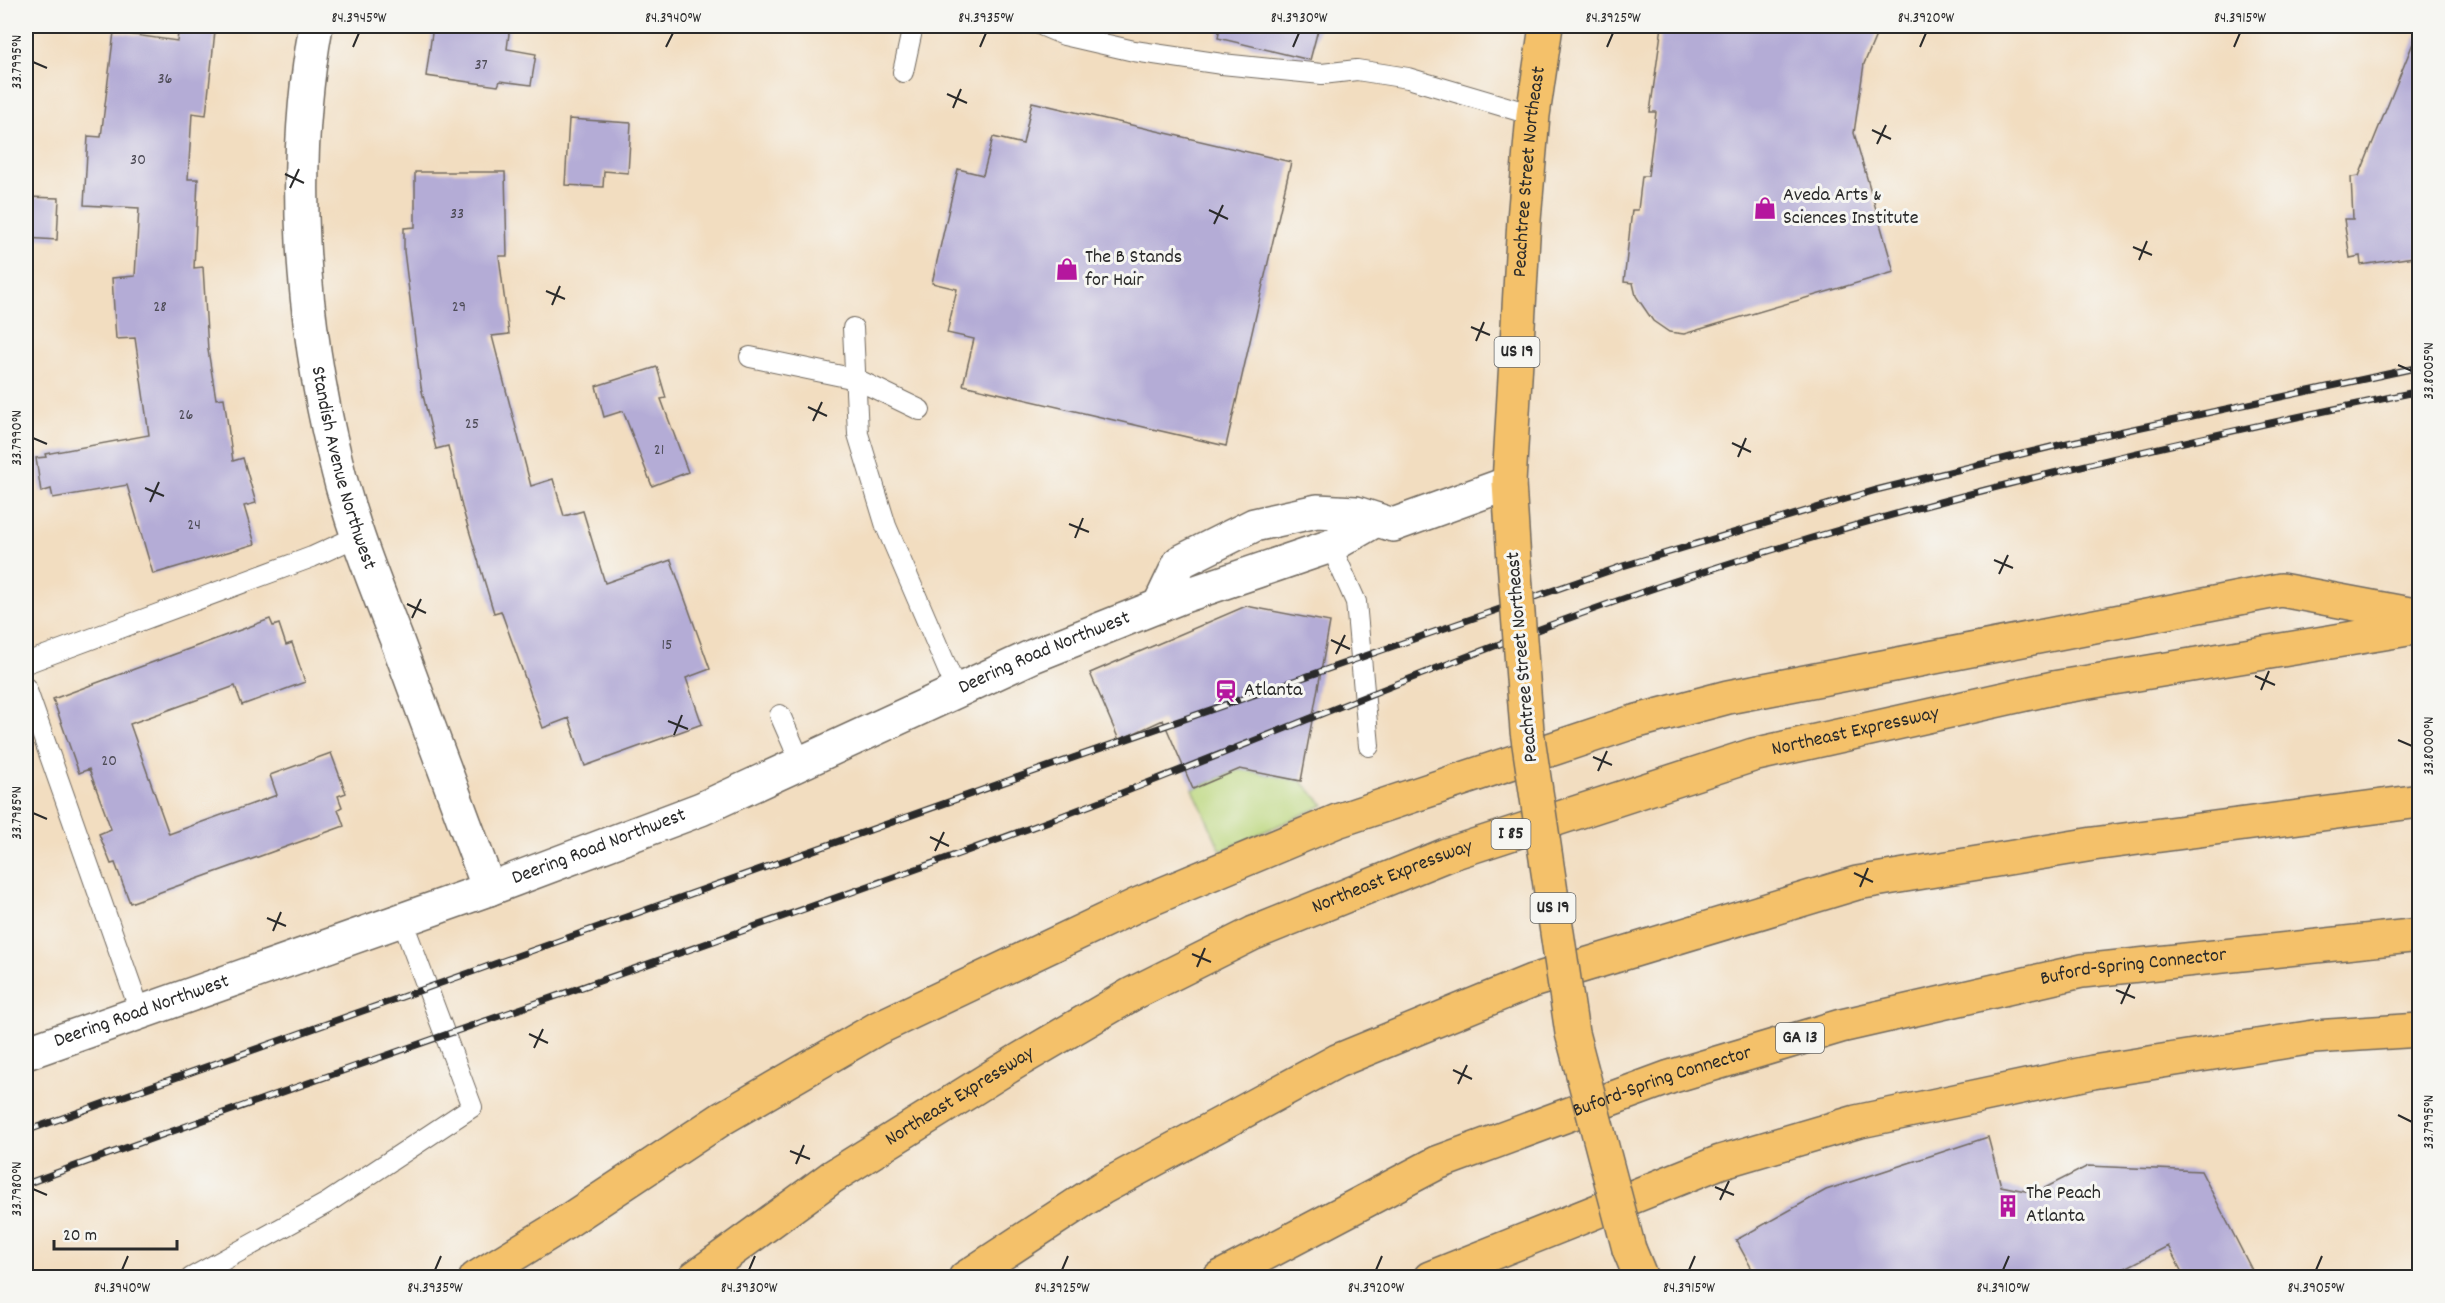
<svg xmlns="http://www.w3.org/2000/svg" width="2445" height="1303" font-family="Dekko,sans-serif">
  <rect width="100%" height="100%" fill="#f6f6f2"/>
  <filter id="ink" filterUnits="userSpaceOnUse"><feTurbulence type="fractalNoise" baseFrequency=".0167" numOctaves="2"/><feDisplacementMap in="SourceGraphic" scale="12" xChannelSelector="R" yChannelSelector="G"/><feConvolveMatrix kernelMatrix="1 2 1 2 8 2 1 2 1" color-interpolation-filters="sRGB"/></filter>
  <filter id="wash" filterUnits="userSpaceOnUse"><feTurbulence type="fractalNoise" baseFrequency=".008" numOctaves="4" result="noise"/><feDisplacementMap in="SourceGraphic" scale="24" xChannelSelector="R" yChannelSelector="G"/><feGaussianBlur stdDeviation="1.35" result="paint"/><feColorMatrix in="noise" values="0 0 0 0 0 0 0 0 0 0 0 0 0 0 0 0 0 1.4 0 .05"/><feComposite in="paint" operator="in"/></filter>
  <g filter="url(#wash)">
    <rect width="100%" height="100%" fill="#f2ddc0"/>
    <path fill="#bbd77d" stroke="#738154" stroke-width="1.5" d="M1240,769L1301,781L1324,805L1221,851L1193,789Z"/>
    <g id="blocks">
      <path fill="#b4acd6" d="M179,26L215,31L206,115L192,113L188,179H198L194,268L203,267L208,350L216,399L224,398L233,461L243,458L256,503L244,506L255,544L153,574L127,485L53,498L51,489L41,492L36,458L46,457L45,454L149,435L135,338L116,339L112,278L135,276L139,208L84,205L88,136L101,137L114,32L177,41Z
        M433,26H510L507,49L536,54L531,85L500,81L498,86L426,76Z
        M1220,26H1319L1310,60L1218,38Z
        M1662,26H1880L1864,64L1854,133L1894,272L1684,334L1669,332L1653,321L1636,296L1633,283L1624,282L1632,210H1638L1642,176H1648L1656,112H1650Z
        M2418,31L2420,256L2361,265L2360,256L2350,258L2344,219H2353L2351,177L2359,176Z
        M1032,102L1291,162L1226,446L963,385L974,339L947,333L957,289L932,283L958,169L983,175L993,137L1023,144Z
        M569,119L631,123L628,173L604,171L603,187L565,185Z
        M415,172H505L507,256H499L509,334L492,336L531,486L553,479L564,516L583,511L605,583L671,560L710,669L686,678L702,724L585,766L569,718L543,728L501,611L494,613L462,507L448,446L436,449L421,387L404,251V228L415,227Z
        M26,197L59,198L57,240L26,238Z
        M657,367L666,398L661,399L688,472L652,486L623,411L604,417L596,386Z
        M1246,606L1330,622L1301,781L1240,769L1193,789L1163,720L1119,740L1090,673Z
        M270,619L273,626L279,624L286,645L292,643L305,682L242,705L235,686L130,724L169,834L277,795L270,775L331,753L346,793L338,796L342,807L338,809L344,826L130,903L115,863L111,864L99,834L111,829L89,769L79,773L53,699Z
        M1988,1137L2001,1186L2035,1193L2088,1166L2201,1171L2256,1278H2185L2168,1246L2106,1278H1757L1736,1240L1826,1190Z"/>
    </g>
  </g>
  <g filter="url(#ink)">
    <use href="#blocks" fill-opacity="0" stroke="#71695f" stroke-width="1.5"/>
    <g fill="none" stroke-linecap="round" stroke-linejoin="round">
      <g stroke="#71695f" stroke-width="22">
        <path id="service" d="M1043,26L1064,35L1134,51L1222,64L1322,74L1357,70L1408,78L1533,115
          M903,72L913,26
          M853,328L858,434L886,526L957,691
          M750,357L856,379L920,410
          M1331,546L1356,602L1369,746
          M26,663L312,557L358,536
          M26,688L141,1014
          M780,715L801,763
          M191,1278L327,1203L472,1107L402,920"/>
      </g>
      <g stroke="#71695f" stroke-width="36">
        <g id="minor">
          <path id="s1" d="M316,26C290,167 301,318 335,458C349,519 373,579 396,638C427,722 458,805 489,889"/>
          <path d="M1159,606L1180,562L1254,525L1317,511L1356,513L1393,525L1509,483"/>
          <path id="s2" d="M26,1053L489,889L701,809L1033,656L1181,597L1331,546L1376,520"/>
        </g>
      </g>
      <g stroke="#71695f" stroke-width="36">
        <path id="primary" d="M1629,1249L1641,1278"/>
      </g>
      <g stroke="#71695f" stroke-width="36">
        <g id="trunk">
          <path id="s3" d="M1514,561L1509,483L1524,220L1533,115L1546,26"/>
        </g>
      </g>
      <g stroke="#71695f" stroke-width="36">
        <g id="motorway">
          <path d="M476,1278L551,1232L723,1118L878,1028L1139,904L1337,821L1630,723L1728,697L2281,590L2420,616"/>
          <path id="s4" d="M694,1278L832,1177L1016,1062L1132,994L1254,933L1446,855L1753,755L2053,688L2420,627"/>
          <path d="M965,1278L1102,1188L1337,1061L1532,981L1857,883L2093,844L2420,801"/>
          <path id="s5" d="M1219,1278L1437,1163L1670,1077L1841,1026L2082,971L2420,935"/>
          <path d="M1430,1278L1720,1162L1856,1122L2093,1072L2314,1037L2420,1030"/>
        </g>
      </g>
      <use href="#service" stroke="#fff" stroke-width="20"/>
      <use href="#minor" stroke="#fff" stroke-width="33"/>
      <use href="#primary" stroke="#f4c16a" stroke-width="33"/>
      <use href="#trunk" stroke="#f4c16a" stroke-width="33"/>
      <use href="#motorway" stroke="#f4c16a" stroke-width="33"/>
      <g stroke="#2b2b2b" stroke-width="7">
        <path id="rail" d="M26,1131L1027,774L1623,566L1876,490L2063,444L2420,367
          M26,1184C359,1062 697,950 1030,828C1232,753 1430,666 1634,595C1890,506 2155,446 2420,391"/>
      </g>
      <use href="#rail" stroke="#f6f6f2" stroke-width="4.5" stroke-dasharray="14" stroke-linecap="butt"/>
      <g stroke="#71695f" stroke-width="36" stroke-linecap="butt">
        <path id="primary-bridge" d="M1514,561L1527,731L1572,1033L1629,1249"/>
      </g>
      <use href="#primary-bridge" stroke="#f4c16a" stroke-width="33"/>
    </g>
  </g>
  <path fill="none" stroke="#2b2b2b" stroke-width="2" d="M353,47L359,33M666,47L673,33M980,47L986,33M1293,47L1299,33M1607,47L1613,33M1920,47L1926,33M2234,47L2240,33M33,62L47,68M947,94L967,103M953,108L961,89M1872,130L1891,139M1877,144L1886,125M285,174L304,183M290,188L299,169M1209,210L1228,219M1214,224L1223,205M2133,247L2152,255M2139,260L2147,241M546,291L565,299M552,305L560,286M1471,327L1490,335M1476,341L1484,322M2398,365L2412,371M808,407L827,416M813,421L822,402M33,438L47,444M1732,443L1751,452M1738,457L1746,438M145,488L164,496M150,502L159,482M1069,524L1089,532M1075,538L1083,518M1994,560L2013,568M1999,574L2008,555M407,604L426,613M412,618L421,599M1331,640L1350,649M1336,654L1345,635M2255,676L2275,685M2261,690L2269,671M668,721L688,729M674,735L682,715M2398,740L2412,746M1593,757L1612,765M1598,771L1607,751M33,813L47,819M930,837L949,846M935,851L944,832M1854,873L1873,882M1860,887L1868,868M267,918L286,926M273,931L281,912M1192,954L1211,962M1197,967L1205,948M2116,990L2135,998M2121,1004L2130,984M529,1034L548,1043M534,1048L543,1029M1453,1070L1472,1079M1458,1084L1467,1065M2398,1115L2412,1122M790,1151L810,1159M796,1164L804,1145M1715,1187L1734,1195M33,1189L47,1195M1720,1200L1729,1181M122,1270L128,1256M435,1270L441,1256M749,1270L755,1256M1062,1270L1068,1256M1376,1270L1382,1256M1689,1270L1695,1256M2003,1270L2009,1256M2316,1270L2322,1256"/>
  <defs>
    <g id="shop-bare" transform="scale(1.8)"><path d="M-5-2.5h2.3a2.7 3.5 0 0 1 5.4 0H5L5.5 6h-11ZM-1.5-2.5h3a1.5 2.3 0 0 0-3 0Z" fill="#b5179e" stroke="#f6f6f2" stroke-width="2.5" paint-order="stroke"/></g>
    <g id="station-bare" transform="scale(1.8)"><path d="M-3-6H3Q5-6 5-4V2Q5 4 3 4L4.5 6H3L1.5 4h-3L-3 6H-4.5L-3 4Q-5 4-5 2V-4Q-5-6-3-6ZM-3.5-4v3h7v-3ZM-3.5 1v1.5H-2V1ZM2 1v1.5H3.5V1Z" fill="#b5179e" stroke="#f6f6f2" stroke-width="2.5" paint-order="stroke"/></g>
    <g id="building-bare" transform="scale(1.8)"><path d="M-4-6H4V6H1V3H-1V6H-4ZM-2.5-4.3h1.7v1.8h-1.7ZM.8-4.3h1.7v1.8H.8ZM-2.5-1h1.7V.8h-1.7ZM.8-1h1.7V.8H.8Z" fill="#b5179e" stroke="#f6f6f2" stroke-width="2.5" paint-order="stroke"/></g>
  </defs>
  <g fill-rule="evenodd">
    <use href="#shop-bare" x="1765" y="208"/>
    <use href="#shop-bare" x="1067" y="269"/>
    <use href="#station-bare" x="1226" y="691"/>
    <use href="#building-bare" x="2008" y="1206"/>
  </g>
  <g text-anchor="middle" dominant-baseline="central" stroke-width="6" stroke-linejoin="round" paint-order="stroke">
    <g font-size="16" fill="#4d4b56">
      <text x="481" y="65">37</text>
      <text x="165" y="79">36</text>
      <text x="138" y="160">30</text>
      <text x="457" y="214">33</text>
      <text x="160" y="307">28</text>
      <text x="459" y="307">29</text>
      <text x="186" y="415">26</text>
      <text x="472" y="424">25</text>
      <text x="659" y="450">21</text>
      <text x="194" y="525">24</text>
      <text x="667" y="645">15</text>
      <text x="109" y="761">20</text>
    </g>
    <g fill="#f6f6f2" stroke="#686867" stroke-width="1.5">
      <rect x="1494.5" y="337" width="45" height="30" rx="4.5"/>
      <rect x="1491.5" y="819" width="39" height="30" rx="4.5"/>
      <rect x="1530.5" y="893" width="45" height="30" rx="4.5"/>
      <rect x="1776" y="1023" width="48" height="30" rx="4.5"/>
    </g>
    <g font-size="18" font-weight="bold" fill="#2b2b2b">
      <text x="1517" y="352">US 19</text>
      <text x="1511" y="834">I 85</text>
      <text x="1553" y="908">US 19</text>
      <text x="1800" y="1038">GA 13</text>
    </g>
    <g font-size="20" fill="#2b2b2b" stroke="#f6f6f2">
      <text stroke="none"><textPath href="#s3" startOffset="390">Peachtree Street Northeast</textPath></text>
      <text stroke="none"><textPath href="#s1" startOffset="447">Standish Avenue Northwest</textPath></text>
      <text stroke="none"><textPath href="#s2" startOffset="1095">Deering Road Northwest</textPath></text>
      <text transform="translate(1523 657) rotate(-95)">Peachtree Street Northeast</text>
      <text stroke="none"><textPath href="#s4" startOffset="1294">Northeast Expressway</textPath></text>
      <text stroke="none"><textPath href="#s2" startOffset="609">Deering Road Northwest</textPath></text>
      <text stroke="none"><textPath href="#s4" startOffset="808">Northeast Expressway</textPath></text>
      <text stroke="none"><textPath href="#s5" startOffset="972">Buford-Spring Connector</textPath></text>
      <text stroke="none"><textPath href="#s2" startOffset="123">Deering Road Northwest</textPath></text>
      <text stroke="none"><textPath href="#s5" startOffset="486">Buford-Spring Connector</textPath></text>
      <text stroke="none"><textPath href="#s4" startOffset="322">Northeast Expressway</textPath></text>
    </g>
    <g font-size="20" fill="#2b2b2b" stroke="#f6f6f2" text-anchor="start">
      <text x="1783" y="196">Aveda Arts &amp;<tspan x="1783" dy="23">Sciences Institute</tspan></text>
      <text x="1085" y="258">The B Stands<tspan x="1085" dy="23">for Hair</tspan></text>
      <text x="1244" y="691">Atlanta</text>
      <text x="2026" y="1194">The Peach<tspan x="2026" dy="23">Atlanta</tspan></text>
    </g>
  </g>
  <rect width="2445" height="1303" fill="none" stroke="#f6f6f2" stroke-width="66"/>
  <path d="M54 1240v9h123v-9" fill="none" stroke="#2b2b2b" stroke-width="3"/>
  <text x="63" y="1240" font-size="18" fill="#2b2b2b" stroke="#f6f6f2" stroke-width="4.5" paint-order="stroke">20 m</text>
  <rect x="33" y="33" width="2379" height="1237" fill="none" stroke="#2b2b2b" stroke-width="2"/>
  <g font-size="15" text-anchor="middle" fill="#2b2b2b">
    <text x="359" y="22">84.3945°W</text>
    <text x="673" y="22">84.3940°W</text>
    <text x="986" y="22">84.3935°W</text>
    <text x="1299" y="22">84.3930°W</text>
    <text x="1613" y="22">84.3925°W</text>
    <text x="1926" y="22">84.3920°W</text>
    <text x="2240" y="22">84.3915°W</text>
    <text transform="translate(16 62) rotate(-90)" y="5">33.7995°N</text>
    <text transform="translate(2428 371) rotate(-90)" y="5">33.8005°N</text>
    <text transform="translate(16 438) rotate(-90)" y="5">33.7990°N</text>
    <text transform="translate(2428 746) rotate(-90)" y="5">33.8000°N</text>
    <text transform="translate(16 813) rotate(-90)" y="5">33.7985°N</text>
    <text transform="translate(2428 1122) rotate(-90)" y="5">33.7995°N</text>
    <text transform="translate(16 1189) rotate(-90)" y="5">33.7980°N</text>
    <text x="122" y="1292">84.3940°W</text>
    <text x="435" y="1292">84.3935°W</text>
    <text x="749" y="1292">84.3930°W</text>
    <text x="1062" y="1292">84.3925°W</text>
    <text x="1376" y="1292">84.3920°W</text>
    <text x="1689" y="1292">84.3915°W</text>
    <text x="2003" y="1292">84.3910°W</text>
    <text x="2316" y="1292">84.3905°W</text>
  </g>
</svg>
